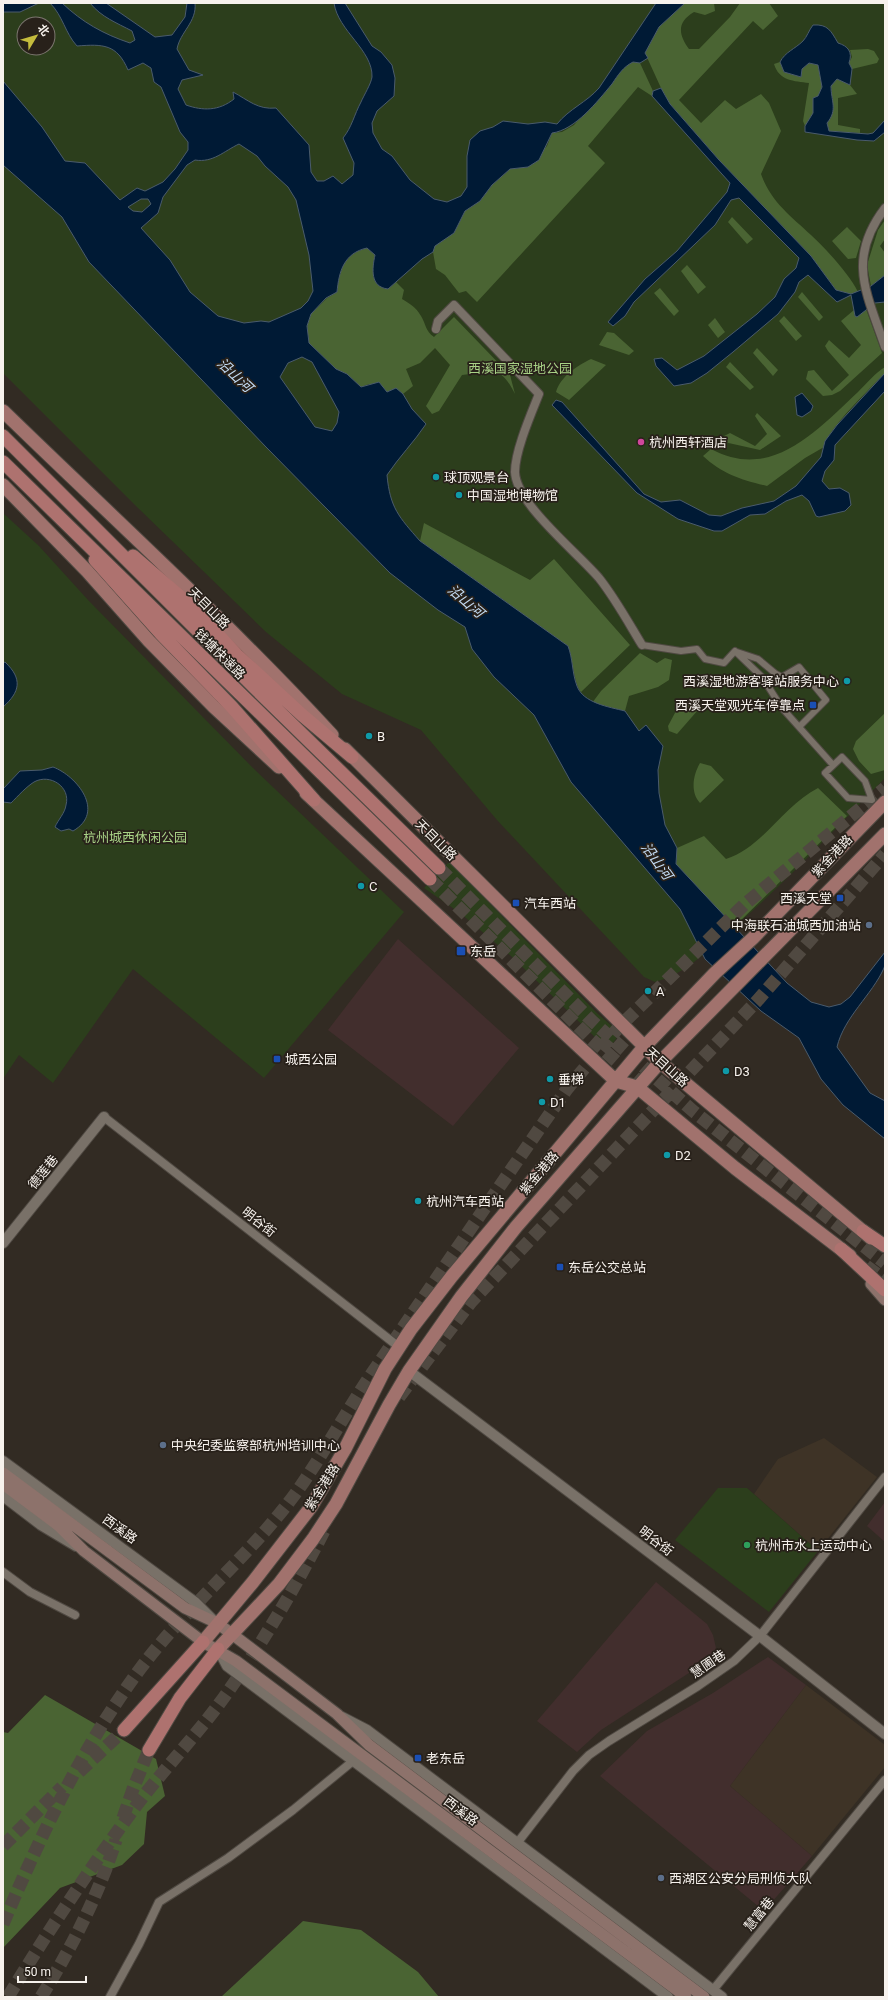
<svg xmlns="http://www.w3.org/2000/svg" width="888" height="2000" font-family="Roboto,'Noto Sans SC',sans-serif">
  <rect width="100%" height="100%" fill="#322b23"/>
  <path fill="#3e3326" d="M824,1438L877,1477L818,1551L754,1494L778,1459Z
    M806,1685L885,1745V1767L812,1856L730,1786Z"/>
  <path fill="#422e2d" d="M398,939L519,1048L453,1126L328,1030Z
    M885,1502V1542L867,1526Z
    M656,1582L707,1624L713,1635L716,1648L709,1660L601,1730L577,1752L537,1721Z
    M768,1657L806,1685L730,1786L812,1856L764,1911L600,1776L647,1731L713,1693Z"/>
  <path fill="#2c3e1c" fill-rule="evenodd" d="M3,3H885V778C834,830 784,884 729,932C706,952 685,974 655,982L644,977L497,820L421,730L342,694L266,632L138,508L3,373ZM24,24H48V48H24Z
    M3,513L39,546L89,601L252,767L404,912L264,1078L133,969L53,1083L19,1055L3,1079Z
    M449,862L597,1013L613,1027L618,1034C616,1040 613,1044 607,1047L600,1042L511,956L460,913L424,888Z
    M718,1488H747L818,1551L769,1612L675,1540Z"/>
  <path fill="#4a6433" d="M685,3H714L715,11L705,15L694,12C677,22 678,34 689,49H699L730,17L740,3H769L778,16L763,30L753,21L679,100L701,123L725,100L736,109L761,94L769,103L781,131L761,174C771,202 791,216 811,235C826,249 850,275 858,292L851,295L836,290L811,256L719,160L670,104L661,88L645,53L659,27Z
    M868,49L874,51L879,59L877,63L852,69L849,63L852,57L850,50Z
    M633,61L640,63L653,91L652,96L638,87L588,146L605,163L477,302L466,291L459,293L445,275L436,269L433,252L434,246L454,233L465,211L480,201L492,185L510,169L528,167L547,146L552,133L562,132L574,125L626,65Z
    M780,62L784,72L801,77L802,69L809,63L818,65L822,87L818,96L813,98V113L805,126L803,121L809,83C794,81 779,81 774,64Z
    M837,79L850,85L857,94L838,98V125L860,129V133L829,131L827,123C838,110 831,101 831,86Z
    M732,217L753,239L747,244L728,222Z
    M885,220V239L880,246L885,253V275L871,286L867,265L878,230Z
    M847,227L861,241L856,258L848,259L832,241Z
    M367,248L375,255C372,269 370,287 388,289L396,282L404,290L402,299C410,304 416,307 421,316C426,324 425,331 434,337L454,317L510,375L515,394C506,376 500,371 480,367L470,374L462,375L439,411L432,414L426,406L450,365L435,348L420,363L406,369L413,386L403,394L396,388L387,392L369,384L361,387L347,374L336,369L309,343L307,326L311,314L327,298L337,292C339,271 344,253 367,248Z
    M687,265L706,287L698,294L681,271Z
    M660,288L679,311L674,316L654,293Z
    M802,292L823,317L819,321L798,297Z
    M866,309L882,353L840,391L832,395L823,396L806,379L808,371L814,370L832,391L849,375L828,351L825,346L829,340L849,358L861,345L841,321L854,310L855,316L859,315Z
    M784,316L802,336L796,341L779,321Z
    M715,318L725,332L718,338L708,325Z
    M607,332L614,333L634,351L629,355L599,345Z
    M757,348L778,370L773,376L753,353Z
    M591,359L606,365L569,400L556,392C561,376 577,366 591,359Z
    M730,362L754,387L750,390L726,367Z
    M885,367V373C871,388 827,429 824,447L805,458L767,486C742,480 722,474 703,456L711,449C772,482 817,430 858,392C866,384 876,372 885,367Z
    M757,413L781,436L760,450L724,442V436L730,433L755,446L767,434L755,416Z
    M424,523L530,580L554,559L630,645L581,692C574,684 573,659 568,646L420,541Z
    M640,653L657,663L665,658L672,660L669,680L658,687L629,696L625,711L592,703L601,691Z
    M689,700L698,710L677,734L669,731L668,726L676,711Z
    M885,713V770L871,774L859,761L853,749L856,741Z
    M700,763L711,766L724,780L700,803C690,792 693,775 700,763Z
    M818,788L847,816L735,926L712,904L676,864L677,848L704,836L726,859C762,848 784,805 818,788Z
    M45,1695L156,1759L165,1796L147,1812L144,1844L122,1865L60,1888L3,1948V1732L8,1733Z
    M303,1921L361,1930L418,1972L439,1997H221Z"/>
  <path fill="#001a35" stroke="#4a5b6c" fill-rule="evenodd" d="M3,3H39L20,12H3Z
    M50,3H62C82,22 103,34 130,43L135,40L132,31C117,23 101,17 90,3H106L155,37L172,35L185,17L187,3H195C197,22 180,32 177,49L189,70L203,75L182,80L178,89L186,105C203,111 219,111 234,99L233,92C248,100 258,110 276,108L309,145L311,172L317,181H324L333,176L342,184L353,175L354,163L343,138C352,127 354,115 361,102C364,95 371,84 372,77C373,50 338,31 334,3H345L372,46L381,52L392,65L395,78L394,96L377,111L372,123L373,133L382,149L392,156L410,180L434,199L447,202L461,196L467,187V156L470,140L480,131L493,127L503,121L528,124L545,122L557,124C569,109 587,102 599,88L656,3H685L659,27L645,53L648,58L640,63L633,62C623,67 618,75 612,84C597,102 575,130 552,133L539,160L528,167L510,169L492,185L480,201L465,211L454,233L435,246L433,252L422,259L388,289C370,287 372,269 375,255L367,248C344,253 339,271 337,292L326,298L311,314L307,326L309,343L336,369L347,374L361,387L379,382L387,392L396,388L403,394L412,409L426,424C414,442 399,457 387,475C390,508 399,517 420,541L568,646C573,659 572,673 577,686C583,703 609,707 625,711L639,731L646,725L663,746L658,770L659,793L665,825L677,848L676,864L787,983L811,1002L829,1007L841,1004L850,997L885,952C885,957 886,964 884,968C872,995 844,1017 837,1047L870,1093L885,1101V1139L843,1105L821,1079L799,1038L761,1011L705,959L680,909L571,782L534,715L494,677L472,649L465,627L438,610L390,573L266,447L89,262L62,217L3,165V81L42,127L65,161L85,163L120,200L137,188L145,191L163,182L175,169L188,150V142L180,132L161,87L154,82L151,68L143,63L128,70C117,44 103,44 77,46C65,33 63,16 50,3ZM239,144L257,156L265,166L288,187L296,200L309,255L313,291L308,301L301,308L269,322L261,321L244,323L218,316L190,292L170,260L141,228L158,213L163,197L187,165L195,160C213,163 224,151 239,144ZM141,199H148L151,204L142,212L133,211L128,207ZM302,357L312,362L339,412L337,423L332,431L315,427L280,377L288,363Z
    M813,25C828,24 831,31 838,43C848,46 853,52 849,63L852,69L850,85L837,79L831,86C831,101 838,110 827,123L829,131L868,134L873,133L885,120V132L874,141L857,140L805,132V126L813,113V98L818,96L822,87L818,65L809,63L802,69L801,77L784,72L780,62C785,52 795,49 803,41C807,37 809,30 813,25Z
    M661,88L670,104L719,160L811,256L836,290L851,294L871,286L885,275V302L875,303L857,317L855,316L851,295L837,302L808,275L799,282L795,292L778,314L733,352L707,373L691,383L674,386L656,366L654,359L662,358L677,370L704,356L757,314L775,297L784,279L796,268L799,258L739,198L731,200L715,225L634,302L625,316L613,326L608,322L645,279L677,251L727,192L730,183L652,96L653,91Z
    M885,373V391L835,445L834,460L825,471L822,481L829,489L840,488L849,493L851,505L845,511L819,517L816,516L809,501L802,495L786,501L765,514L750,515L722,531H714L678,519L637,493L552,405L556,400L562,402L644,494L661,502L680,500L709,515L721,516L742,508L774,501L796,486L821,457L825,441L837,425Z
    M802,393L813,406L811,411L802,417L797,415L795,397Z
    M5,662C23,679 20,692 3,707V663Z
    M53,767C77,776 106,812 73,831L69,829L61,831L55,827C58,820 65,813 66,805C71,787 50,773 34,782C26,787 18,796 11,803L3,802V789L20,771L42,770Z"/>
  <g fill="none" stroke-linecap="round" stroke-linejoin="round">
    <path stroke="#504941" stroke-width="13" stroke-dasharray="13 6" stroke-linecap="butt" d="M439,868L592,1021L693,1111L885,1263
      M430,879L590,1038L649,1090
      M866,1266L885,1280
      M399,1397L471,1302L757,1001L885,854
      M79,1772L124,1730
      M123,1818L133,1789L149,1750
      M3,1846L62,1787
      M3,1924C41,1835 82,1747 140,1669C188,1605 251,1555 298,1490C326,1450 349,1406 377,1366C440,1273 503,1181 567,1089L619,1027L745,904L885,788
      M8,1997C48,1931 90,1868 136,1806C163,1770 195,1737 222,1700C261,1646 295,1588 326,1527
      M41,1997C72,1947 98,1896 116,1840"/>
    <g stroke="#4f4942" stroke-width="8">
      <path id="pedestrian" d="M642,645L681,651L697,649L705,659L724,663L735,651L762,677L782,708L833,765
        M737,652L758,659L776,674L782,677L799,667L826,700L799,727
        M842,757L865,781L872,800L848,798L825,773Z"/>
    </g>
    <g stroke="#4f4942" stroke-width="10">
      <path id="minor" d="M885,208C846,259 867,294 885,347
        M436,329L438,321L454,305L539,394C531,414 515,451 515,472C516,504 578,553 599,578C615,598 628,622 642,645
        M104,1117L399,1347
        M3,1572L30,1592L75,1615
        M518,1842L573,1771L589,1755L609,1741L698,1686L734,1661L760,1636L885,1477
        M713,1990L885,1780
        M110,1997L139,1944L159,1902L228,1858L293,1810L353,1761"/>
    </g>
    <g stroke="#4f4942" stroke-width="12">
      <path id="tertiary" d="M3,1243L104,1117
        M409,1371L760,1636L885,1734
        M3,1461L195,1602L214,1621
        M3,1496L41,1525L76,1546
        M218,1649L227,1666L668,1997
        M342,1717L367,1730L722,1997"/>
    </g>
    <g stroke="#4f4942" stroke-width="13">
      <path id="secondary" d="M871,1284L885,1300
        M3,1473L185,1608L217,1623L232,1634L337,1714L369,1745L704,1997
        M3,1484L59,1526L84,1551L203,1642L236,1661L686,1997"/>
    </g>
    <g stroke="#4f4942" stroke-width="15">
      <path id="primary" d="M3,411C113,518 228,622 332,735
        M3,485L87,571L149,641L214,707L279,767
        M345,749L660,1062L871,1238
        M306,793L616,1081L637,1087L735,1168L850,1256
        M203,1642L253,1582L311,1507L345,1449L385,1369L411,1329L452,1276L644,1047L715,973L753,938L885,802
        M218,1649L279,1584L313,1539L336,1504L389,1405L409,1371L461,1297L516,1227L660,1062L885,834"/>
    </g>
    <g stroke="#4f4942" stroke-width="15">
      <path id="trunk" d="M3,436L256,689L439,868
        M3,462L430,879
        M133,556L192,607L237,655L302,715L352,757
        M95,560L161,634L232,707L314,800
        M863,1231L885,1246
        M841,1249L885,1290
        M124,1730L203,1642
        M149,1750L180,1698L218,1649"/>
    </g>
    <use href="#pedestrian" stroke="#797168" stroke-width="6"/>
    <use href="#minor" stroke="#797168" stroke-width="8"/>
    <use href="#tertiary" stroke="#797168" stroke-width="10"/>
    <use href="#secondary" stroke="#8d726b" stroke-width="11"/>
    <use href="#primary" stroke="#a1726d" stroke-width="13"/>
    <use href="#trunk" stroke="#ae726f" stroke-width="13"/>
  </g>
  <circle fill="#d1479c" stroke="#28211a" stroke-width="1.5" cx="641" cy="442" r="4"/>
  <g fill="#0f9aa8" stroke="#28211a" stroke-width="1.5">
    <circle cx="436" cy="477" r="4"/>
    <circle cx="459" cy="495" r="4"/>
    <circle cx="847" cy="681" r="4"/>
    <circle cx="369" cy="736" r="4"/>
    <circle cx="361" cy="886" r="4"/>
    <circle cx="648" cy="991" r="4"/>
    <circle cx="726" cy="1071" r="4"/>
    <circle cx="550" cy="1079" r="4"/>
    <circle cx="542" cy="1102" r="4"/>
    <circle cx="667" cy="1155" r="4"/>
    <circle cx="418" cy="1201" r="4"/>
  </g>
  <g fill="#1a4fb4" stroke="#28211a" stroke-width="1.5">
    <rect x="809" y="701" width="8" height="8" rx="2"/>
    <rect x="836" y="894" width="8" height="8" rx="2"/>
    <rect x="512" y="899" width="8" height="8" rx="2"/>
    <rect x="456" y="946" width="10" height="10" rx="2"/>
    <rect x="273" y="1055" width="8" height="8" rx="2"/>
    <rect x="556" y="1263" width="8" height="8" rx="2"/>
    <rect x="414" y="1754" width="8" height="8" rx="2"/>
  </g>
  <g fill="#5c6f8a" stroke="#28211a" stroke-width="1.5">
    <circle cx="869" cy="925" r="4"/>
    <circle cx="163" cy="1445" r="4"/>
    <circle cx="661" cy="1878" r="4"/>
  </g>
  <circle fill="#2e9e5b" stroke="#28211a" stroke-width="1.5" cx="747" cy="1545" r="4"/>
  <g text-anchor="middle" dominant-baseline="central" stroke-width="3.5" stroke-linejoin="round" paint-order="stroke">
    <g font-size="13" fill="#a8d286" stroke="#28211a">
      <text x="520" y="368">西溪国家湿地公园</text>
      <text x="135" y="837">杭州城西休闲公园</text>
    </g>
    <g font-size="13" fill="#f7f2ed" stroke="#28211a" text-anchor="start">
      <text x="649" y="442">杭州西轩酒店</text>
      <text x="444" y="477">球顶观景台</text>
      <text x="467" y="495">中国湿地博物馆</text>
      <text x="839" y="681" text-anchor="end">西溪湿地游客驿站服务中心</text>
      <text x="805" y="705" text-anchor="end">西溪天堂观光车停靠点</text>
      <text x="377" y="736">B</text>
      <text x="369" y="886">C</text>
      <text x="832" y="898" text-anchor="end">西溪天堂</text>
      <text x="524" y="903">汽车西站</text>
      <text x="861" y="925" text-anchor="end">中海联石油城西加油站</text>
      <text x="470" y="951">东岳</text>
      <text x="656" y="991">A</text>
      <text x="285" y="1059">城西公园</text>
      <text x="734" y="1071">D3</text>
      <text x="558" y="1079">垂梯</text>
      <text x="550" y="1102">D1</text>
      <text x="675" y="1155">D2</text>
      <text x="426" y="1201">杭州汽车西站</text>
      <text x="568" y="1267">东岳公交总站</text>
      <text x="171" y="1445">中央纪委监察部杭州培训中心</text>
      <text x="755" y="1545">杭州市水上运动中心</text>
      <text x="426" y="1758">老东岳</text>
      <text x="669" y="1878">西湖区公安分局刑侦大队</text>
    </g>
    <g font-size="13" fill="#f7f2ed" stroke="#28211a">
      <text transform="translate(209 608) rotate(45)">天目山路</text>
      <text transform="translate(220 654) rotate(45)">钱塘快速路</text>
      <text transform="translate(436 840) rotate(45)">天目山路</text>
      <text transform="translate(832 856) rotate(-47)">紫金港路</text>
      <text transform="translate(667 1067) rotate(42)">天目山路</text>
      <text transform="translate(43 1172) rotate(-51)">德莲巷</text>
      <text transform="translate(539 1173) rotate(-50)">紫金港路</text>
      <text transform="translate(259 1222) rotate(38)">明谷街</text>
      <text transform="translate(322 1487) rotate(-58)">紫金港路</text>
      <text transform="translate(120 1529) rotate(36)">西溪路</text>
      <text transform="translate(656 1541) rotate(37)">明谷街</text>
      <text transform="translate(708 1664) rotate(-34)">慧圃巷</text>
      <text transform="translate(461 1811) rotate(37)">西溪路</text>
      <text transform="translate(759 1914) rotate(-51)">慧富巷</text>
    </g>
    <g font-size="14" font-style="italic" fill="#c2dbf4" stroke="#28211a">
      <text transform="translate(235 375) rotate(43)">沿山河</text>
      <text transform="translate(466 601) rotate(41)">沿山河</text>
      <text transform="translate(657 861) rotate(54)">沿山河</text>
    </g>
  </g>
  <rect width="888" height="2000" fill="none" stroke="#f7f2ed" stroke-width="8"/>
  <g transform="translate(36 36) rotate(52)"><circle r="19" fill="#28211a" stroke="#7b756e"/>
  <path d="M0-3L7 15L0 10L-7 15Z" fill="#c5bc3d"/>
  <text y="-6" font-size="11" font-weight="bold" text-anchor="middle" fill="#f7f2ed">北</text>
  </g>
  <path d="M18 1976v6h68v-6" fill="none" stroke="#f7f2ed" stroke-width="2"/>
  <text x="24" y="1976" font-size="12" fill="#f7f2ed" stroke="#28211a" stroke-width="3" paint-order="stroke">50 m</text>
</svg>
